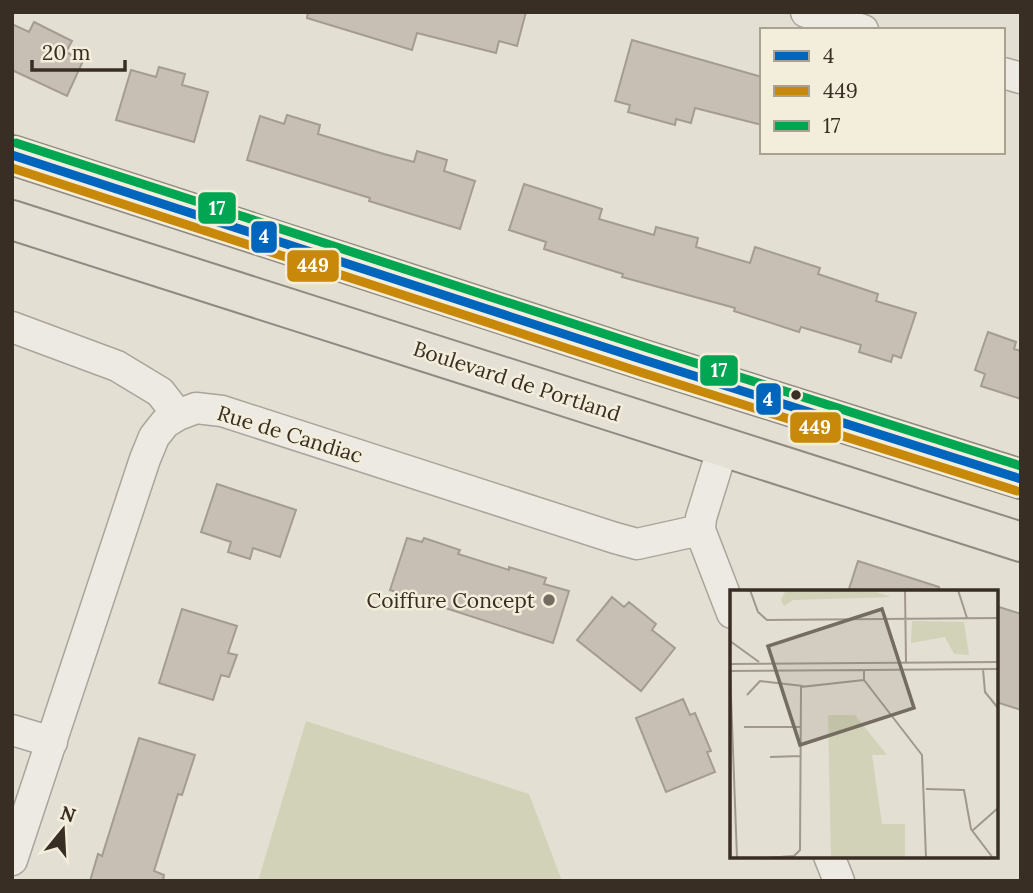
<svg xmlns="http://www.w3.org/2000/svg" width="1033" height="893" font-family="Lora,serif">
  <rect width="100%" height="100%" fill="#e4dfd3"/>
  <path fill="#d1d2b7" d="M306,721L529,794L562,881H258Z"/>
  <path fill="#c8bfb4" stroke="#a49c92" stroke-width="2" d="M308,12H526L517,46L499,41L496,53L417,33L412,50L307,18Z
    M34,22L72,41L66,52L83,61L67,96L12,70V24L29,32Z
    M632,40L762,77V125L695,108L691,123L676,119L675,125L628,112L630,105L615,101Z
    M159,67L185,74L182,85L208,92L194,142L116,120L131,70L156,77Z
    M287,115L320,125L318,134L384,154L414,162L417,151L447,160L444,171L475,181L460,229L369,201L370,198L247,160L260,116L284,124Z
    M524,184L602,209L599,219L654,235L656,227L698,238L696,247L750,263L755,247L820,268L818,274L878,294L876,301L916,313L901,358L893,355L891,362L859,352L861,345L801,327L799,332L734,311L735,308L622,277L623,274L544,249L546,242L509,230Z
    M988,332L1016,342L1014,349L1021,351V399L981,386L985,374L975,370Z
    M217,484L296,510L280,557L253,548L250,559L228,552L231,542L201,532Z
    M407,538L422,542L424,538L460,550L458,554L509,570V567L546,578L544,584L569,591L553,643L390,590Z
    M858,561L939,587L938,592H848Z
    M612,597L624,607L629,602L656,624L652,630L675,648L641,691L577,640Z
    M996,606L1021,614V710L996,702Z
    M182,609L237,626L228,653L237,655L229,677L221,675L213,700L159,683Z
    M683,699L690,715L695,713L711,751L707,752L715,772L666,792L636,718Z
    M139,738L195,755L182,795L178,794L154,871L164,875L163,881H90L98,854L102,856Z"/>
  <g fill="none" stroke-linecap="round" stroke-linejoin="round">
    <g stroke="#aaa49b" stroke-width="33">
      <path id="minor" d="M806,12L863,30
        M1003,73L1021,78
        M12,327L117,366L160,392L178,415
        M723,447L701,518L700,530L732,613
        M12,730L52,742
        M829,856L839,881
        M12,860L145,459L154,437L165,423L178,415L196,408L222,411L615,538L637,544L700,530"/>
    </g>
    <g stroke="#908a82" stroke-width="42">
      <path id="major" d="M12,155L644,360L1021,479
        M12,220L1021,542"/>
    </g>
    <use href="#minor" stroke="#eceae3" stroke-width="30"/>
    <use href="#major" stroke="#e4e0d6" stroke-width="38"/>
    <g stroke="#f3eddb" stroke-width="14">
      <path id="bus-1" d="M12,155L644,360L1021,479"/>
    </g>
    <g stroke="#f3eddb" stroke-width="14">
      <path id="bus-2" d="M12,168L640,372L1017,491"/>
    </g>
    <g stroke="#f3eddb" stroke-width="14">
      <path id="bus-3" d="M16,143L648,348L1021,466"/>
    </g>
    <use href="#bus-1" stroke="#0065bd" stroke-width="9"/>
    <use href="#bus-2" stroke="#c88809" stroke-width="9"/>
    <use href="#bus-3" stroke="#00a651" stroke-width="9"/>
  </g>
  <circle fill="#392e23" stroke="#f3eddb" stroke-width="2.5" cx="796" cy="395" r="6"/>
  <circle fill="#756c61" stroke="#f3eddb" stroke-width="2.5" cx="549" cy="600" r="7"/>
  <g text-anchor="middle" dominant-baseline="central" stroke-width="5" stroke-linejoin="round" paint-order="stroke">
    <g font-size="21" fill="#392e23" stroke="#f3eddb">
      <text transform="translate(517 381) rotate(18)">Boulevard de Portland</text>
      <text transform="translate(290 434) rotate(17)">Rue de Candiac</text>
    </g>
    <g font-size="21" fill="#392e23" stroke="#f3eddb" text-anchor="end">
      <text x="535" y="600">Coiffure Concept</text>
    </g>
  </g>
  <g transform="translate(730 590)">
    <rect width="268" height="268" fill="#e4dfd3"/>
    <path d="M56,0L146,2L161,7L63,10L54,16L51,10ZM234,32L239,65L224,64L215,47L181,53L182,31ZM98,125H125L157,165H142L152,234H175V268H101Z" fill="#d1d2b7"/>
    <path fill="none" stroke="#a0988d" stroke-width="2" d="M20,0L28,22L37,30L268,28M175,0L176,72M228,0L237,28M0,51L29,72M0,74L268,72M0,79L7,268M253,79L255,102L268,118M134,80V90L192,165L196,268M0,81L268,79M17,105L30,91L73,96M14,137H70M40,167L70,166M196,199L234,200L241,239L263,268M242,241L268,218M35,268L64,266L70,260L71,97L134,90"/>
    <path fill="#756c61" fill-opacity="0.15" stroke="#756c61" stroke-width="3.5" d="M152,19L184,118L70,155L38,56Z"/>
    <rect width="268" height="268" fill="none" stroke="#392e23" stroke-width="3.5"/>
  </g>
  <g stroke="#f3eddb" stroke-width="2.5">
    <rect x="197" y="191" width="40" height="34" rx="7" fill="#00a651"/>
    <rect x="250" y="220" width="28" height="34" rx="7" fill="#0065bd"/>
    <rect x="286" y="249" width="54" height="34" rx="7" fill="#c88809"/>
    <rect x="699" y="354" width="40" height="33" rx="7" fill="#00a651"/>
    <rect x="755" y="382" width="27" height="34" rx="7" fill="#0065bd"/>
    <rect x="789" y="411" width="53" height="33" rx="7" fill="#c88809"/>
  </g>
  <g font-size="19" text-anchor="middle" font-weight="bold" fill="#fff">
    <text x="217" y="215">17</text>
    <text x="264" y="243">4</text>
    <text x="313" y="272">449</text>
    <text x="719" y="377">17</text>
    <text x="768" y="406">4</text>
    <text x="815" y="434">449</text>
  </g>
  <rect width="1033" height="893" fill="none" stroke="#392e23" stroke-width="28"/>
  <rect x="760" y="28" width="245" height="126" fill="#f3eddb" stroke="#a9a191" stroke-width="2"/>
  <rect x="774" y="51" width="35" height="10" fill="#0065bd" stroke="#a9a191" stroke-width="2"/>
  <text x="823" y="63" font-size="21" fill="#392e23">4</text>
  <rect x="774" y="86" width="35" height="10" fill="#c88809" stroke="#a9a191" stroke-width="2"/>
  <text x="823" y="98" font-size="21" fill="#392e23">449</text>
  <rect x="774" y="121" width="35" height="10" fill="#00a651" stroke="#a9a191" stroke-width="2"/>
  <text x="823" y="133" font-size="21" fill="#392e23">17</text>
  <g transform="translate(63 830) rotate(18)" stroke="#f3eddb" stroke-width="5" paint-order="stroke">
  <path d="M0-5L12 26L0 18L-12 26Z" fill="#392e23"/>
  <text y="-10" font-size="19" font-weight="bold" text-anchor="middle" fill="#392e23">N</text>
  </g>
  <path d="M32 60v10h93v-10" fill="none" stroke="#392e23" stroke-width="3.5"/>
  <text x="42" y="60" font-size="21" fill="#392e23" stroke="#f3eddb" stroke-width="5" paint-order="stroke">20 m</text>
</svg>
